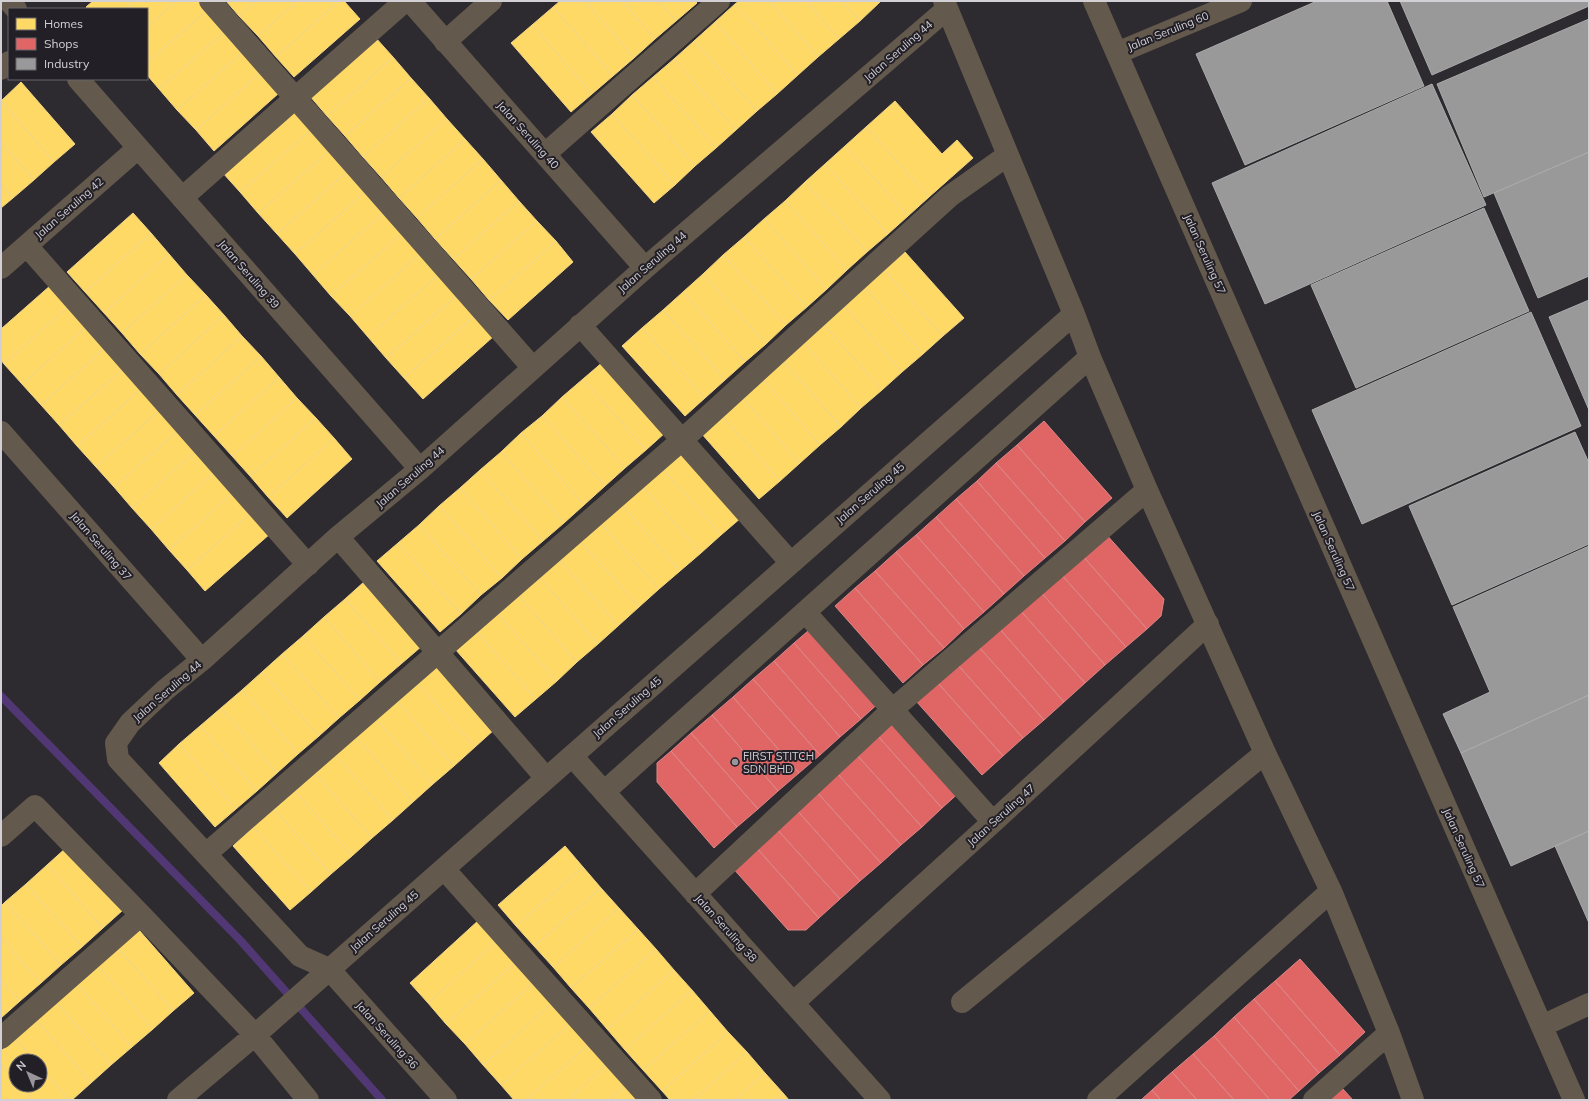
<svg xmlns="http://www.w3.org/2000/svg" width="1590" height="1101" font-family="Mulish,sans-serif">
  <rect width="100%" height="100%" fill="#2d2b2f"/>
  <path fill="#ffd966" stroke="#f2d687" d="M93,1H134L125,9H88L86,7Z
    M134,1H176L147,27V9H125Z
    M176,1H198L206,11L147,63V27Z
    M226,1H256L239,16Z
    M256,1H297L258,36L239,16Z
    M297,1H339L276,57L258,36Z
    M339,1H344L360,19L294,77L276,57Z
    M560,1H585L634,58L613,76L553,7Z
    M585,1H622L655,39L634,58Z
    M622,1H659L676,21L655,39Z
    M659,1H695L697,3L676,21Z
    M739,1H769L818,57L798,75L735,4Z
    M769,1H806L839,39L818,57Z
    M806,1H842L860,21L839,39Z
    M842,1H879L880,2L860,21Z
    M735,4L798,75L777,94L715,22Z
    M553,7L613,76L592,94L532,25Z
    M206,11L225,31L159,89L147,75V63Z
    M715,22L777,94L757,111L694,41Z
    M532,25L592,94L571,112L511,43Z
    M225,31L243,52L177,110L159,89Z
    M375,37L393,57L327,116L309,95Z
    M694,41L757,111L736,130L674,59Z
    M243,52L261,72L196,130L177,110Z
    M393,57L411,78L345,136L327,116Z
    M674,59L736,130L716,148L653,77Z
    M261,72L279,93L214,151L196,130Z
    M653,77L716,148L695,166L632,95Z
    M411,78L429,98L363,157L345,136Z
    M21,82L75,144L54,162L1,101Z
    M632,95L695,166L675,185L612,114Z
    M429,98L447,119L381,177L363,157Z
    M1,101L54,162L34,180L1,142Z
    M895,101L942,154L957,140L973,158L929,197L866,127Z
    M293,108L312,129L240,192L222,172Z
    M612,114L675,185L654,203L591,132Z
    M447,119L465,139L399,198L381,177Z
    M866,127L929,197L908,216L845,146Z
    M312,129L330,150L258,213L240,192Z
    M465,139L483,159L417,218L399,198Z
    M1,142L34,180L13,198L1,184Z
    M845,146L908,216L888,234L825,164Z
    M330,150L348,171L277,234L258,213Z
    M483,159L501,180L435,239L417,218Z
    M825,164L888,234L867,252L805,182Z
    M348,171L366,191L295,254L277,234Z
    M501,180L519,201L453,259L435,239Z
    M805,182L867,252L847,270L785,201Z
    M1,184L13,198L1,208Z
    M366,191L384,212L313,275L295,254Z
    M519,201L537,221L471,279L453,259Z
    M785,201L847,270L827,289L764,219Z
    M384,212L402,233L331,296L313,275Z
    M133,213L151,233L85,292L67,272Z
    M764,219L827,289L807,307L744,237Z
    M537,221L556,241L489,300L471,279Z
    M151,233L169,254L104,313L85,292Z
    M402,233L421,253L350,316L331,296Z
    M744,237L807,307L786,325L723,255Z
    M556,241L573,262L508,320L489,300Z
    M905,252L964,318L943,336L884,270Z
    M421,253L439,274L368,337L350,316Z
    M169,254L187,275L122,333L104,313Z
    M723,255L786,325L766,344L703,274Z
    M884,270L943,336L923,354L864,287Z
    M439,274L457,295L386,358L368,337Z
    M703,274L766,344L745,362L683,292Z
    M187,275L206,295L140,354L122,333Z
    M51,285L69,306L4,364L1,360V329Z
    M864,287L923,354L902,372L844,306Z
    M683,292L745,362L725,380L663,310Z
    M206,295L224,315L159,374L140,354Z
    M457,295L476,315L404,378L386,358Z
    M69,306L87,326L22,384L4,364Z
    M844,306L902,372L882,390L823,324Z
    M663,310L725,380L705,398L642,328Z
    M224,315L242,336L177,395L159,374Z
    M476,315L494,336L423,399L404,378Z
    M823,324L882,390L861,408L803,342Z
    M87,326L106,347L41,405L22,384Z
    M642,328L705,398L685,416L622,346Z
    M242,336L261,356L195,415L177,395Z
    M803,342L861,408L841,427L782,360Z
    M106,347L124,368L59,425L41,405Z
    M261,356L279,377L214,436L195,415Z
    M782,360L841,427L820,445L762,378Z
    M604,361L666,432L646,450L583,379Z
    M124,368L142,388L77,446L59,425Z
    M279,377L297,398L232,456L214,436Z
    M762,378L820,445L800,463L741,396Z
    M583,379L646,450L625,468L562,397Z
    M142,388L161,409L96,467L77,446Z
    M741,396L800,463L780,481L721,415Z
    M562,397L625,468L605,486L542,416Z
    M297,398L316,418L250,476L232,456Z
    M161,409L179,430L114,487L96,467Z
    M721,415L780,481L759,499L701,433Z
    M542,416L605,486L584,505L521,433Z
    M316,418L334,438L268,497L250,476Z
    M179,430L197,450L132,508L114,487Z
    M521,433L584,505L564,523L501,452Z
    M334,438L352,459L287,518L268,497Z
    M682,449L742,517L721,535L661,467Z
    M197,450L216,471L151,529L132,508Z
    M501,452L564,523L543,541L480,470Z
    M661,467L721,535L701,553L641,485Z
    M480,470L543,541L522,559L460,488Z
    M216,471L234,492L169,550L151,529Z
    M641,485L701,553L680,571L620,503Z
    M460,488L522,559L502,578L439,506Z
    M234,492L252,512L187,570L169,550Z
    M620,503L680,571L659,589L599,522Z
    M439,506L502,578L481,595L419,525Z
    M252,512L271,533L205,591L187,570Z
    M599,522L659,589L639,607L579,540Z
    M419,525L481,595L461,614L398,543Z
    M579,540L639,607L618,626L558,558Z
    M398,543L461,614L440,632L377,561Z
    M558,558L618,626L598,644L538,576Z
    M538,576L598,644L577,662L517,594Z
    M365,581L422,646L401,664L345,599Z
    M517,594L577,662L557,681L497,613Z
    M345,599L401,664L380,682L324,617Z
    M497,613L557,681L536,699L476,631Z
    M324,617L380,682L360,700L303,636Z
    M476,631L536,699L515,717L455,649Z
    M303,636L360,700L339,718L282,654Z
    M282,654L339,718L319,736L262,672Z
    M438,665L495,729L475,747L417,683Z
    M262,672L319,736L298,754L242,690Z
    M417,683L475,747L454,766L397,701Z
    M242,690L298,754L277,773L221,708Z
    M397,701L454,766L433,784L376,719Z
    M221,708L277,773L257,791L200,726Z
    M376,719L433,784L413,802L356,737Z
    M200,726L257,791L236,809L179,744Z
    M356,737L413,802L393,820L335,755Z
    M179,744L236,809L215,827L159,763Z
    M335,755L393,820L372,838L315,773Z
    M315,773L372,838L352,856L295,791Z
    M295,791L352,856L331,874L274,809Z
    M274,809L331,874L311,892L253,827Z
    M253,827L311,892L290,910L233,846Z
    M565,846L583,867L516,926L498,905Z
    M67,847L123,910L103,928L47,865Z
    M47,865L103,928L82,947L26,884Z
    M583,867L601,888L534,946L516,926Z
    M26,884L82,947L61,965L5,902Z
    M601,888L619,908L553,967L534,946Z
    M5,902L61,965L41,983L1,938V906Z
    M619,908L638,929L571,988L553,967Z
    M480,919L498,940L428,1003L410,983Z
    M638,929L656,949L589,1008L571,988Z
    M139,930L194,993L173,1011L118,948Z
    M1,938L41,983L20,1001L1,980Z
    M498,940L517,961L446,1024L428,1003Z
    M118,948L173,1011L153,1029L98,966Z
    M656,949L674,970L607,1029L589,1008Z
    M517,961L535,981L465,1044L446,1024Z
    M98,966L153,1029L132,1047L77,984Z
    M674,970L692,990L625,1050L607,1029Z
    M1,980L20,1001L1,1018Z
    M535,981L553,1002L483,1065L465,1044Z
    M77,984L132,1047L111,1065L56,1002Z
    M692,990L710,1011L643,1070L625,1050Z
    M56,1002L111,1065L91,1083L36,1020Z
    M553,1002L572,1022L501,1085L483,1065Z
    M710,1011L728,1032L662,1091L643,1070Z
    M36,1020L91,1083L72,1100H69L40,1067V1061H35L15,1038Z
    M572,1022L590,1043L526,1100H514L501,1085Z
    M728,1032L747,1052L693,1100H670L662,1091Z
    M15,1038L35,1061H16V1081L1,1064V1051Z
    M590,1043L608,1063L568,1100H526Z
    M747,1052L765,1073L734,1100H693Z
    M608,1063L627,1084L609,1100H568Z
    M1,1064L16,1081V1085H20L33,1100H1Z
    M40,1067L69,1100H33L20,1085H40Z
    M765,1073L783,1093L775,1100H734Z
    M627,1084L642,1100H609Z
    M783,1093L789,1100H775Z"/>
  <path fill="#e06666" stroke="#dc8687" d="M1044,421L1112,498L1085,522L1017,445Z
    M1017,445L1085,522L1065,541L996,463Z
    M996,463L1065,541L1045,558L977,481Z
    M977,481L1045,558L1024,576L956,499Z
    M956,499L1024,576L1004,594L936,517Z
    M936,517L1004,594L984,612L916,535Z
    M1105,533L1164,599L1161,616L1147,629L1081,554Z
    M916,535L984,612L964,629L896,552Z
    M896,552L964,629L944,648L875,571Z
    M1081,554L1147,629L1126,647L1060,573Z
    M875,571L944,648L923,665L855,588Z
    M1060,573L1126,647L1105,665L1040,591Z
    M855,588L923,665L903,683L835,606Z
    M1040,591L1105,665L1085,683L1019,609Z
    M1019,609L1085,683L1064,702L998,627Z
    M815,625L881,701L861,719L794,643Z
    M998,627L1064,702L1044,720L978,646Z
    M794,643L861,719L840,737L774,661Z
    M978,646L1044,720L1023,738L957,664Z
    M774,661L840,737L820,755L753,679Z
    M957,664L1023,738L1003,756L937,682Z
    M753,679L820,755L799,773L733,697Z
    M937,682L1003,756L982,775L916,701Z
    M733,697L799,773L778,791L712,715Z
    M712,715L778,791L758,809L691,733Z
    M897,717L962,790L942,808L877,735Z
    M691,733L758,809L737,827L671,751Z
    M877,735L942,808L922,827L856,754Z
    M671,751L737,827L714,848L657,782V763Z
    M856,754L922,827L901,845L836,772Z
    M836,772L901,845L881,863L815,790Z
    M815,790L881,863L860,881L795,808Z
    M795,808L860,881L840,899L775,827Z
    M775,827L840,899L819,918L754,845Z
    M754,845L819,918L806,930H788L731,866Z
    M1300,959L1365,1032L1340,1055L1275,981Z
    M1275,981L1340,1055L1319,1073L1254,999Z
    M1254,999L1319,1073L1299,1091L1234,1017Z
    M1234,1017L1299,1091L1289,1100H1270L1214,1036Z
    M1214,1036L1270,1100H1234L1193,1054Z
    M1193,1054L1234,1100H1197L1172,1072Z
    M1172,1072L1197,1100H1161L1152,1090Z
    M1342,1088L1353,1100H1328Z
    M1152,1090L1161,1100H1141Z"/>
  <path fill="#999" stroke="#aaaaab" d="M1317,1H1387L1424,86L1245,165L1196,54Z
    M1400,1H1589V6L1432,75Z
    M1589,19V152L1484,197L1437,84Z
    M1432,84L1486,205L1265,304L1212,183Z
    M1589,152V276L1538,298L1494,193Z
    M1484,208L1529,311L1356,388L1311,285Z
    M1589,300V410L1549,317Z
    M1531,312L1581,426L1362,524L1312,410Z
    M1575,432L1589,463V544L1452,605L1409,506Z
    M1589,546V695L1461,753L1443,714L1490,692L1453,607Z
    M1589,695V831L1511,866L1461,753Z
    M1589,831V923L1555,846Z"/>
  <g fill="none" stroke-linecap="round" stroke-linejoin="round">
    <path stroke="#513875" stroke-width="8" d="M1,696L240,940L382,1100"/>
    <path stroke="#63594c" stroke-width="22" d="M9,1L16,9
      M210,1L533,368
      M410,1L645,268
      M944,1L1074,314L1090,357L1147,490L1265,753L1331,891L1389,1033L1413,1100
      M1094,1L1574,1100
      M445,42L491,1
      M1117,53L1241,1
      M1,69L9,62
      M78,79L420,469
      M545,154L719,1
      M182,198L405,1
      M27,246L308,565
      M1,268L138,148
      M580,325L791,563
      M1,432L202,660
      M338,537L546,778
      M805,612L993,822
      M572,756L880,1100
      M604,792L1090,357
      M1,836L35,806L141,915L255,1035L308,1100
      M206,854L682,440L950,196L1008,155
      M444,869L651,1100
      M695,894L892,710L1147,490
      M962,1002L1265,753
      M793,1003L993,822L1208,624
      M1542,1026L1589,1004
      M1,1038L141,915
      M178,1100L255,1035L1074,314
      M446,1100L329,969L300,956L118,759L116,743L130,723L165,690L202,660L338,537L420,469L645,268L947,9
      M1098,1100L1331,891
      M1314,1100L1389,1033"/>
  </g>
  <circle fill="#98969b" stroke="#221f27" stroke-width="1.5" cx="735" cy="762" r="4"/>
  <g text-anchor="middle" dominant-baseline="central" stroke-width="4" stroke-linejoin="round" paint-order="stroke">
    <g font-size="11" fill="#d2d0d5" stroke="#221f27">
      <text transform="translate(1168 31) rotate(-22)">Jalan Seruling 60</text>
      <text transform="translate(898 51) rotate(-41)">Jalan Seruling 44</text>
      <text transform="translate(528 135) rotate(48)">Jalan Seruling 40</text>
      <text transform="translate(69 208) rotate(-41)">Jalan Seruling 42</text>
      <text transform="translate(1205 254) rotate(66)">Jalan Seruling 57</text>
      <text transform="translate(652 262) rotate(-41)">Jalan Seruling 44</text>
      <text transform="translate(249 274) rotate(49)">Jalan Seruling 39</text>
      <text transform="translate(410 477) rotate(-41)">Jalan Seruling 44</text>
      <text transform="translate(870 493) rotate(-41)">Jalan Seruling 45</text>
      <text transform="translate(101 546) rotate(49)">Jalan Seruling 37</text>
      <text transform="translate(1334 551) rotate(66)">Jalan Seruling 57</text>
      <text transform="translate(167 691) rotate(-41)">Jalan Seruling 44</text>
      <text transform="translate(627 707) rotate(-41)">Jalan Seruling 45</text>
      <text transform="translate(1001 815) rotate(-42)">Jalan Seruling 47</text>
      <text transform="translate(1464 848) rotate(66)">Jalan Seruling 57</text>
      <text transform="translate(384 921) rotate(-41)">Jalan Seruling 45</text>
      <text transform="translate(726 928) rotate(48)">Jalan Seruling 38</text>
      <text transform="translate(387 1035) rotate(48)">Jalan Seruling 36</text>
    </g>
    <g font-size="11" fill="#d2d0d5" stroke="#221f27" text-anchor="start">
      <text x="743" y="756">FIRST STITCH<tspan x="743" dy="13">SDN BHD</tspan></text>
    </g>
  </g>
  <rect width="1590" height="1101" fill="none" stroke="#d2d0d5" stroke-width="4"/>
  <rect x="8" y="8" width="140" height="72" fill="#221f27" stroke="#68666d"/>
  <rect x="16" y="18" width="20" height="12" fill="#ffd966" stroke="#68666d"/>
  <text x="44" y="28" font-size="12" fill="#d2d0d5">Homes</text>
  <rect x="16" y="38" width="20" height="12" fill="#e06666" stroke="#68666d"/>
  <text x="44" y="48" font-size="12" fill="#d2d0d5">Shops</text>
  <rect x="16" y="58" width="20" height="12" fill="#999999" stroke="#68666d"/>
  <text x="44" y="68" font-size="12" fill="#d2d0d5">Industry</text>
  <g transform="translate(28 1073) rotate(316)"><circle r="19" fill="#221f27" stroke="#68666d"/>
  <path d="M0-3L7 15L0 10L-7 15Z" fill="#98969b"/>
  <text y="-6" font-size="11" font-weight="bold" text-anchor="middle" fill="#d2d0d5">N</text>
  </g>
</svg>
